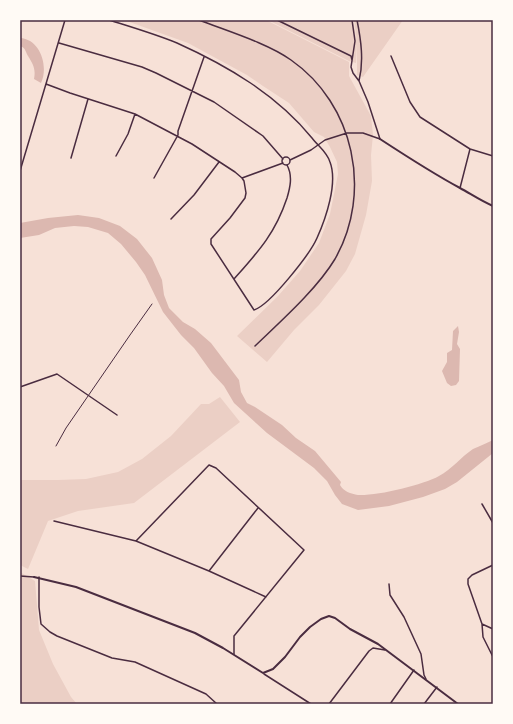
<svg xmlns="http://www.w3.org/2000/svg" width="513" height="724" font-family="Montserrat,sans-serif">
  <rect width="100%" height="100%" fill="#f7e1d7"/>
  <path fill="#ebcfc5" d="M124,20H266L349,62V76L371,116L373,135L371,155L372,181L366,215L355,254L346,271L319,305L294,330L267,362L237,336L278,296L300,271L319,243L330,214L338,174L337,162L330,147L324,137L314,132L289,103L263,86L247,75L188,43Z
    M268,20H353L357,42L356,63L349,61Z
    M354,20H403L363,77L357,75V42Z
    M220,397L240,422L134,503L78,511L48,521L28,569L20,565V480H58L86,479L118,472L142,459L171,436L201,404H209Z
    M20,572L35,581L39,630L53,664L71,697L77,704H20Z"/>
  <path fill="#dcb8b0" d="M20,38C40,39 49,66 41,83L34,79C36,69 33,64 28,56C25,51 26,48 20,46Z
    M78,215L99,218L120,226L137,239L152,258L162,280L164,295L169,308L183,322L195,329L211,343L239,380L241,392L247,403L255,407L282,425L296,438L315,451L341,482L340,485C343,491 351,494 358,495C377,496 423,485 439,476C452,469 461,457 473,449C480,446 487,443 493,440V453L457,482L445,489L423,497L389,506L358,510L342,504L335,495L327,481L314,468L267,433L234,403L224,386L212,373L194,348L181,335L163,312L145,275L136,262L121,244L108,233L88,227L74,226L55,228L39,235L20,238V223L48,218Z
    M458,326L459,332L457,344L460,349L459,381L456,385L451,386L447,383L442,371L447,362V353L452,350L453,331Z"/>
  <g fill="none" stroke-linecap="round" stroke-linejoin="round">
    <path stroke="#4a2c40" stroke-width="1" d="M56,446L66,428L130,335L152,304"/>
    <path stroke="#4a2c40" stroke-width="1.5" d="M199,20C227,31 267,43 291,60C354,104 373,192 335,259C317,289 281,321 255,346
      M277,20L351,56L352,60
      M352,20L355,41L351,67L353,73L359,81L368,102L380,139
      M357,20C361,40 364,61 359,81
      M59,43L142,67L156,73L214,102L263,136L283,159
      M391,56L410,102L420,117L470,149L460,188
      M46,84L70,93L135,114L192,144L235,172L242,178L244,181L246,193L245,198L230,218L211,239V244L254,310C270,305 310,254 317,238C326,218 338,183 330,162C327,152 318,146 312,138C277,95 228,66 177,43C155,34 131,27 109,20
      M470,149L493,156
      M116,156L128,134L135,114
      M282 161a4 4 0 1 1 8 0a4 4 0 1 1-8 0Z
      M71,158L88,99
      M290,160L311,150L325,140L347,133H363L380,139
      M20,171L65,20
      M154,178L178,135V131L204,57
      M242,178L283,163
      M171,219L194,195L219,162
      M234,279C258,252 275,234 287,198C290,188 293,176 287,165
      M20,387L57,374L117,415
      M482,504L493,523
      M54,521L136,541L209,571L266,597
      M136,541L209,465L216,468L304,550L234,636V654
      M209,571L258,508
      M20,576L34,577
      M39,577V607L41,624L50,632L57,636L112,658L135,662L206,694L217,704
      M389,584L390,595L404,617L421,654L424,675L426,679
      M482,624L468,584V579L472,575L493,565
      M493,629L482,624L483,637L493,657
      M264,674L311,704
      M329,704L369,651L373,648L385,650
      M390,704L414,670
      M424,704L437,687"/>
    <path stroke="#4a2c40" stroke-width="2" d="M380,139C406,156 432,173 460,188C471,194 481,201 493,206
      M34,577L76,587L195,633L223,648L263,673L273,669L285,657L300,637L310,627L321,619L329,616L335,618L350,629L378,644L458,704"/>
  </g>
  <rect width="513" height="724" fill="none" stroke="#fffaf5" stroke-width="42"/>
  <rect x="21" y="21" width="471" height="682" fill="none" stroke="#4a2c40" stroke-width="1.5"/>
</svg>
